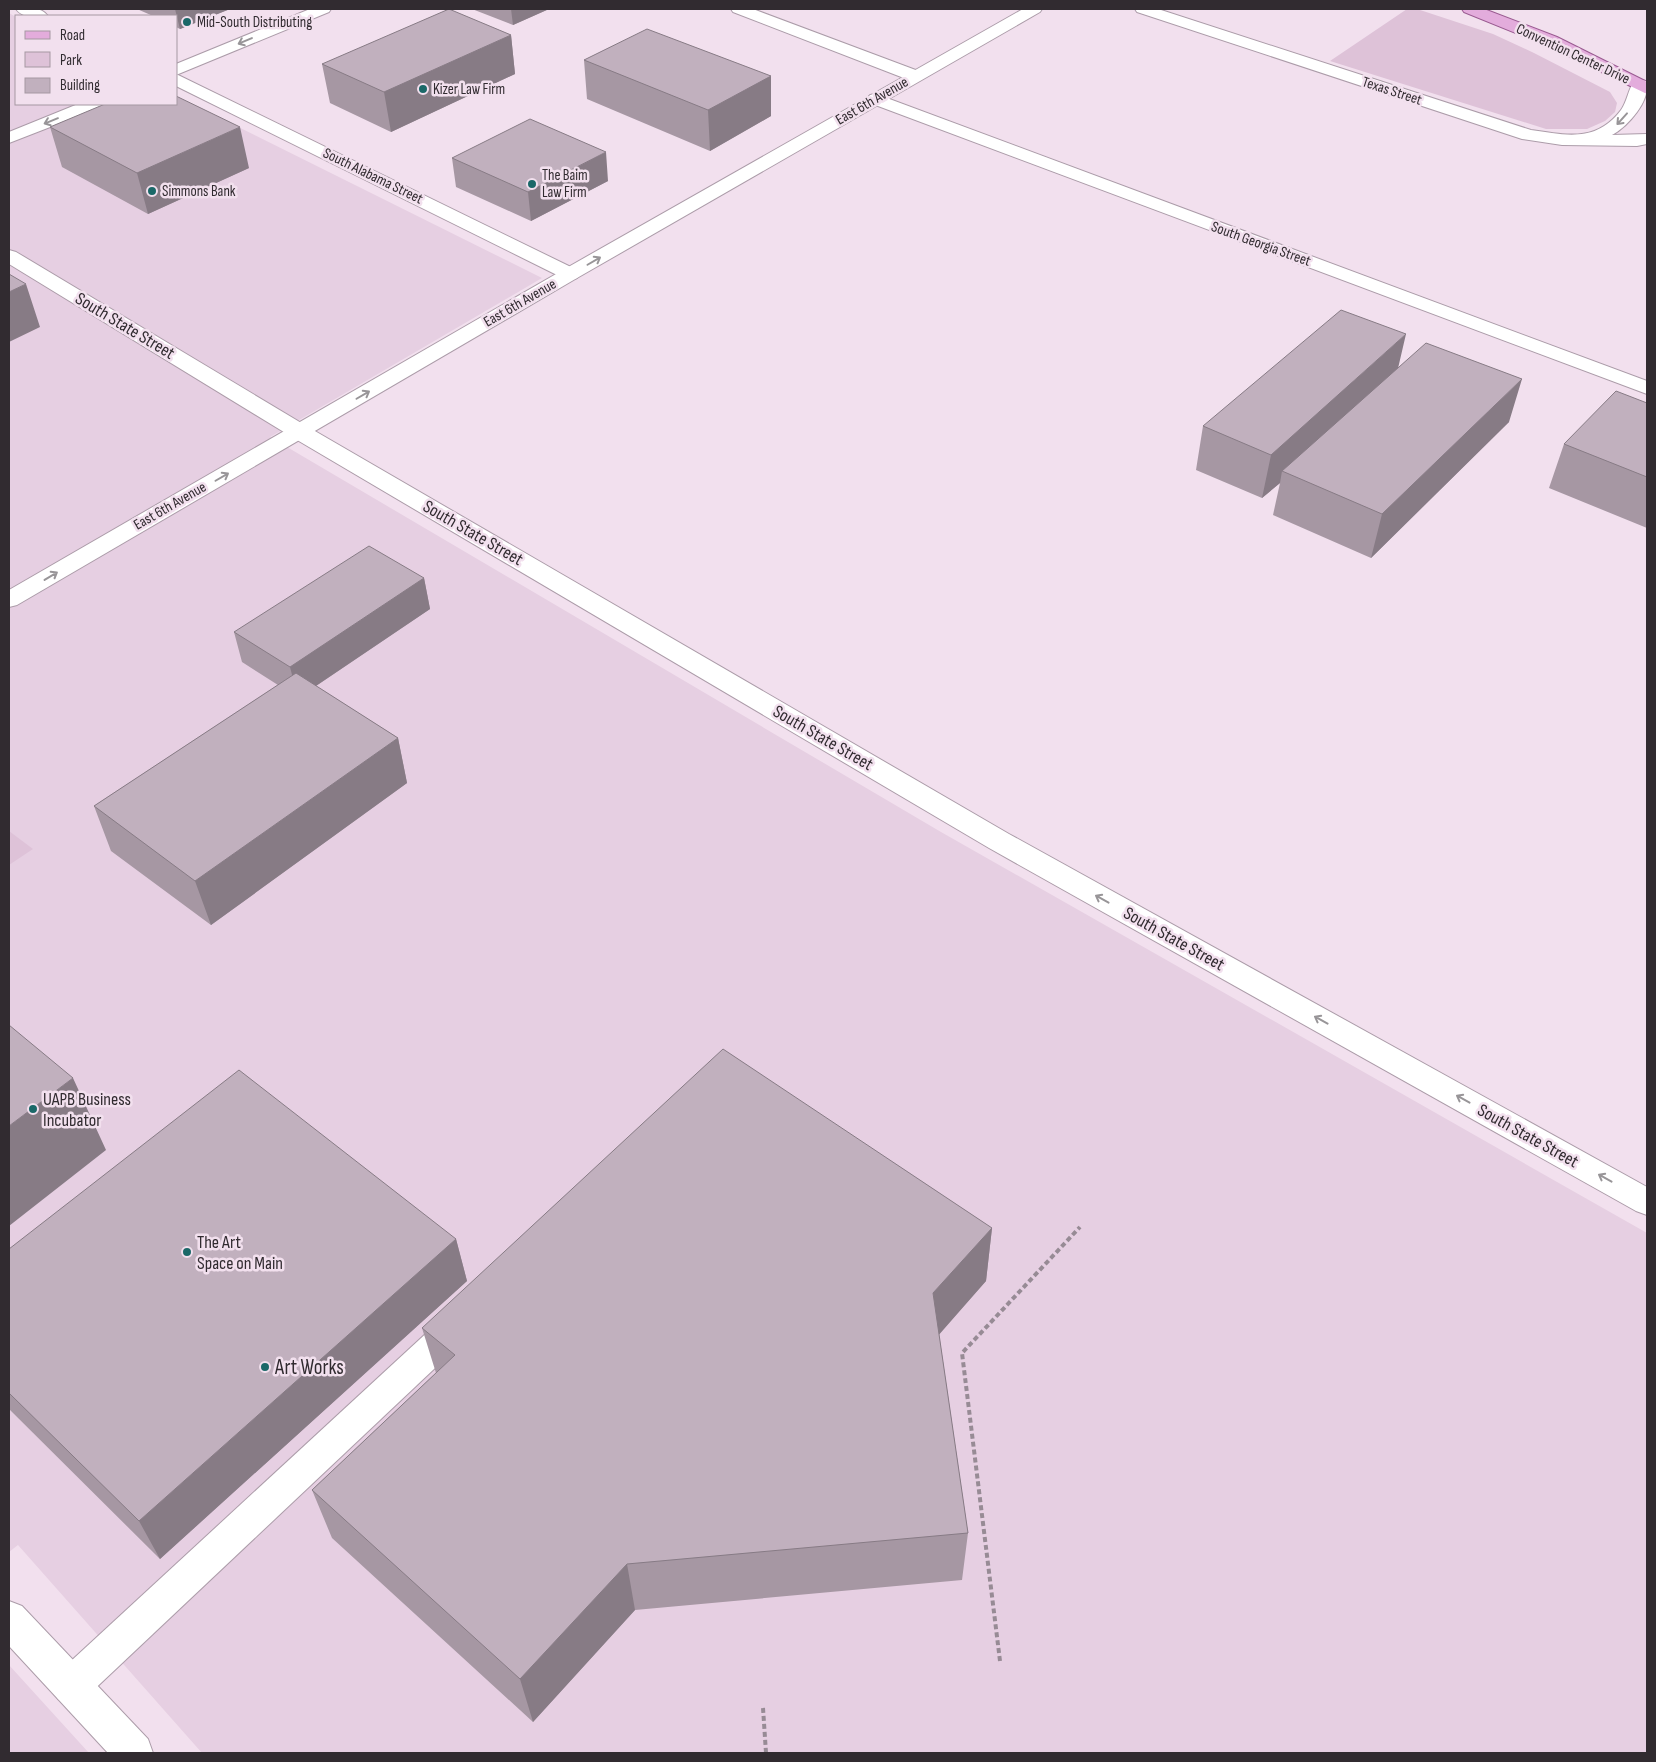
<svg xmlns="http://www.w3.org/2000/svg" width="1656" height="1762" font-family="'Sofia Sans Condensed',sans-serif">
  <rect width="100%" height="100%" fill="#f2e0ee"/>
  <path fill="#e6cfe2" d="M9,13L16,17V104H176V96L542,278L270,437L941,832L1647,1233V1753H202L18,1545L9,1552Z
    M9,1665L89,1753H9Z"/>
  <path fill="#dec2d8" d="M1407,9H1417L1493,34L1534,53L1610,92L1617,103L1615,112L1605,121L1587,129H1546L1330,61Z
    M9,831L33,849L9,865Z"/>
  <g fill="none" stroke-linecap="round" stroke-linejoin="round">
    <g stroke="#ac9ca9" stroke-width="2">
      <path id="service" d="M457,1311L469,1316L474,1326L469,1336L84,1699L71,1705L58,1699L52,1686L58,1673L445,1316Z"/>
    </g>
    <g stroke="#ac9ca9" stroke-width="2">
      <path id="minor" d="M16,9C27,8 41,6 48,16C37,17 23,19 16,9Z
        M731,9H753L921,72L924,76L921,80H909L733,12Z
        M1135,9H1158L1531,130C1566,135 1596,143 1621,110C1627,102 1628,90 1634,81L1640,80L1646,81C1652,100 1627,127 1612,135L1647,134V144L1637,146L1562,145L1522,139L1137,12Z
        M176,74L577,270L580,274L577,278L570,280L563,278L176,86Z
        M876,94L1647,381V394L870,103L867,99L870,95Z
        M9,250L16,252L308,427L1009,834L1647,1187V1215L1636,1211L989,848L292,437L9,264Z"/>
    </g>
    <g stroke="#ac9ca9" stroke-width="2">
      <path id="secondary" d="M310,9H331L329,12L176,75V64Z
        M1023,9H1042L1040,12L577,278L17,605L9,607V590L563,270Z
        M78,104H102L99,108L9,143V132Z
        M9,1601L22,1606L148,1739L153,1753H108L9,1646Z"/>
    </g>
    <g stroke="#995a90" stroke-width="2">
      <path id="primary" d="M1462,9H1484L1557,37L1647,82V94L1545,45L1464,12Z"/>
    </g>
    <path stroke="#978b95" stroke-width="4" stroke-dasharray="5 3" stroke-linecap="butt" d="M1000,1661L962,1353L1080,1227
      M763,1708L766,1753"/>
    <use href="#service" fill="#fff" fill-rule="evenodd"/>
    <use href="#minor" fill="#fff" fill-rule="evenodd"/>
    <use href="#secondary" fill="#fff" fill-rule="evenodd"/>
    <use href="#primary" fill="#e3acdc" fill-rule="evenodd"/>
  </g>
  <path fill="#a697a3" d="M137,9H230L180,29L176,27V16H153Z
    M472,9H549L513,25Z
    M511,35L515,74L391,132L330,103L322,64Z
    M584,60L771,76V116L710,151L587,99Z
    M50,127L249,168L148,214L62,167Z
    M452,158L608,181L531,221L456,187Z
    M1398,368L1509,422L1371,558L1273,515L1280,483L1262,498L1196,470L1203,426Z
    M1647,403V528L1549,488L1564,444Z
    M424,578L430,609L316,686L398,738L407,783L211,925L111,851L94,806L278,685L242,662L234,632Z
    M992,1228L986,1281L939,1334L968,1533L962,1580L635,1610L533,1722L332,1538L312,1490L436,1373L422,1328Z
    M456,1239L467,1281L160,1559L9,1409V1249Z"/>
  <path fill="#877b85" d="M175,9H230L180,29Z
    M511,9H549L513,25Z
    M511,35L515,74L391,132L384,92Z
    M771,76V116L710,151L708,110Z
    M240,127L249,168L148,214L137,173Z
    M606,152L608,181L531,221L528,192Z
    M26,284L40,327L9,342V292Z
    M1406,334L1396,377L1282,471L1280,483L1262,498L1271,455Z
    M1522,379L1509,422L1371,558L1382,514Z
    M424,578L430,609L298,698L290,667Z
    M398,738L407,783L211,925L195,881Z
    M73,1078L106,1150L9,1226V1126Z
    M992,1228L986,1281L930,1345L933,1293Z
    M456,1239L467,1281L160,1559L139,1521Z
    M627,1564L635,1610L533,1722L520,1679Z"/>
  <path fill="#c1b0be" stroke="#877b85" d="M449,9L511,35L384,92L322,64Z
    M647,29L771,76L708,110L584,60Z
    M176,96L240,127L137,173L50,127L105,104H176Z
    M530,119L606,152L528,192L452,158Z
    M9,274L26,284L9,292Z
    M1341,310L1406,334L1271,455L1203,426Z
    M1426,343L1522,379L1382,514L1282,471Z
    M1616,391L1647,403V477L1564,444Z
    M369,546L424,578L290,667L234,632Z
    M296,673L398,738L195,881L94,806Z
    M9,1025L73,1078L9,1126Z
    M723,1049L992,1228L933,1293L968,1533L627,1564L520,1679L312,1490L455,1355L422,1328Z
    M239,1070L456,1239L139,1521L9,1393V1249Z"/>
  <defs><path id="oneway-shaft" d="M-6 0H5M1.5-3L5.5 0L1.5 3" fill="none" stroke-width="1.6" stroke-linecap="round" stroke-linejoin="round" transform="scale(1.25)"/></defs>
  <g stroke="#989598">
    <use href="#oneway-shaft" transform="translate(245 41) rotate(157)"/>
    <use href="#oneway-shaft" transform="translate(1622 119) rotate(132)"/>
    <use href="#oneway-shaft" transform="translate(51 121) rotate(158)"/>
    <use href="#oneway-shaft" transform="translate(594 261) rotate(-30)"/>
    <use href="#oneway-shaft" transform="translate(363 395) rotate(-30)"/>
    <use href="#oneway-shaft" transform="translate(222 477) rotate(-30)"/>
    <use href="#oneway-shaft" transform="translate(51 576) rotate(-31)"/>
    <use href="#oneway-shaft" transform="translate(1102 899) rotate(-151)"/>
    <use href="#oneway-shaft" transform="translate(1321 1020) rotate(-151)"/>
    <use href="#oneway-shaft" transform="translate(1463 1099) rotate(-151)"/>
    <use href="#oneway-shaft" transform="translate(1605 1178) rotate(-151)"/>
  </g>
  <g fill="#1a6868" stroke="#f2e0ee" stroke-width="2">
    <circle cx="187" cy="22" r="5"/>
    <circle cx="423" cy="89" r="5"/>
    <circle cx="532" cy="184" r="5"/>
    <circle cx="152" cy="191" r="5"/>
    <circle cx="33" cy="1109" r="5"/>
    <circle cx="187" cy="1252" r="5"/>
    <circle cx="265" cy="1367" r="5"/>
  </g>
  <g text-anchor="middle" dominant-baseline="central" stroke-width="5" stroke-linejoin="round" paint-order="stroke">
    <g font-size="15" fill="#312b30" stroke="#f2e0ee" text-anchor="start">
      <text x="197" y="22">Mid-South Distributing</text>
      <text x="433" y="89">Kizer Law Firm</text>
      <text x="542" y="175">The Baim<tspan x="542" dy="17">Law Firm</tspan></text>
      <text x="162" y="191">Simmons Bank</text>
    </g>
    <g font-size="15" fill="#312b30" stroke="#f2e0ee">
      <text transform="translate(1573 54) rotate(25)">Convention Center Drive</text>
      <text transform="translate(1392 91) rotate(18)">Texas Street</text>
      <text transform="translate(872 101) rotate(-30)">East 6th Avenue</text>
      <text transform="translate(373 176) rotate(26)">South Alabama Street</text>
      <text transform="translate(1261 244) rotate(20)">South Georgia Street</text>
      <text transform="translate(520 303) rotate(-30)">East 6th Avenue</text>
      <text transform="translate(170 506) rotate(-30)">East 6th Avenue</text>
    </g>
    <g font-size="18" fill="#312b30" stroke="#f2e0ee">
      <text transform="translate(125 326) rotate(31)">South State Street</text>
      <text transform="translate(473 533) rotate(30)">South State Street</text>
      <text transform="translate(823 738) rotate(30)">South State Street</text>
      <text transform="translate(1174 939) rotate(29)">South State Street</text>
      <text transform="translate(1528 1136) rotate(29)">South State Street</text>
    </g>
    <g font-size="18" fill="#312b30" stroke="#f2e0ee" text-anchor="start">
      <text x="43" y="1099">UAPB Business<tspan x="43" dy="21">Incubator</tspan></text>
      <text x="197" y="1242">The Art<tspan x="197" dy="21">Space on Main</tspan></text>
    </g>
    <g font-size="21" fill="#312b30" stroke="#f2e0ee" text-anchor="start">
      <text x="275" y="1367">Art Works</text>
    </g>
  </g>
  <rect width="1656" height="1762" fill="none" stroke="#312b30" stroke-width="20"/>
  <rect x="15" y="15" width="162" height="90" fill="#f2e0ee" stroke="#a598a2"/>
  <rect x="25" y="31" width="25" height="8" fill="#e3acdc" stroke="#a598a2"/>
  <text x="60" y="40" font-size="15" fill="#312b30">Road</text>
  <rect x="25" y="52" width="25" height="15" fill="#dec2d8" stroke="#a598a2"/>
  <text x="60" y="65" font-size="15" fill="#312b30">Park</text>
  <rect x="25" y="78" width="25" height="15" fill="#c1b0be" stroke="#a598a2"/>
  <text x="60" y="90" font-size="15" fill="#312b30">Building</text>
</svg>
